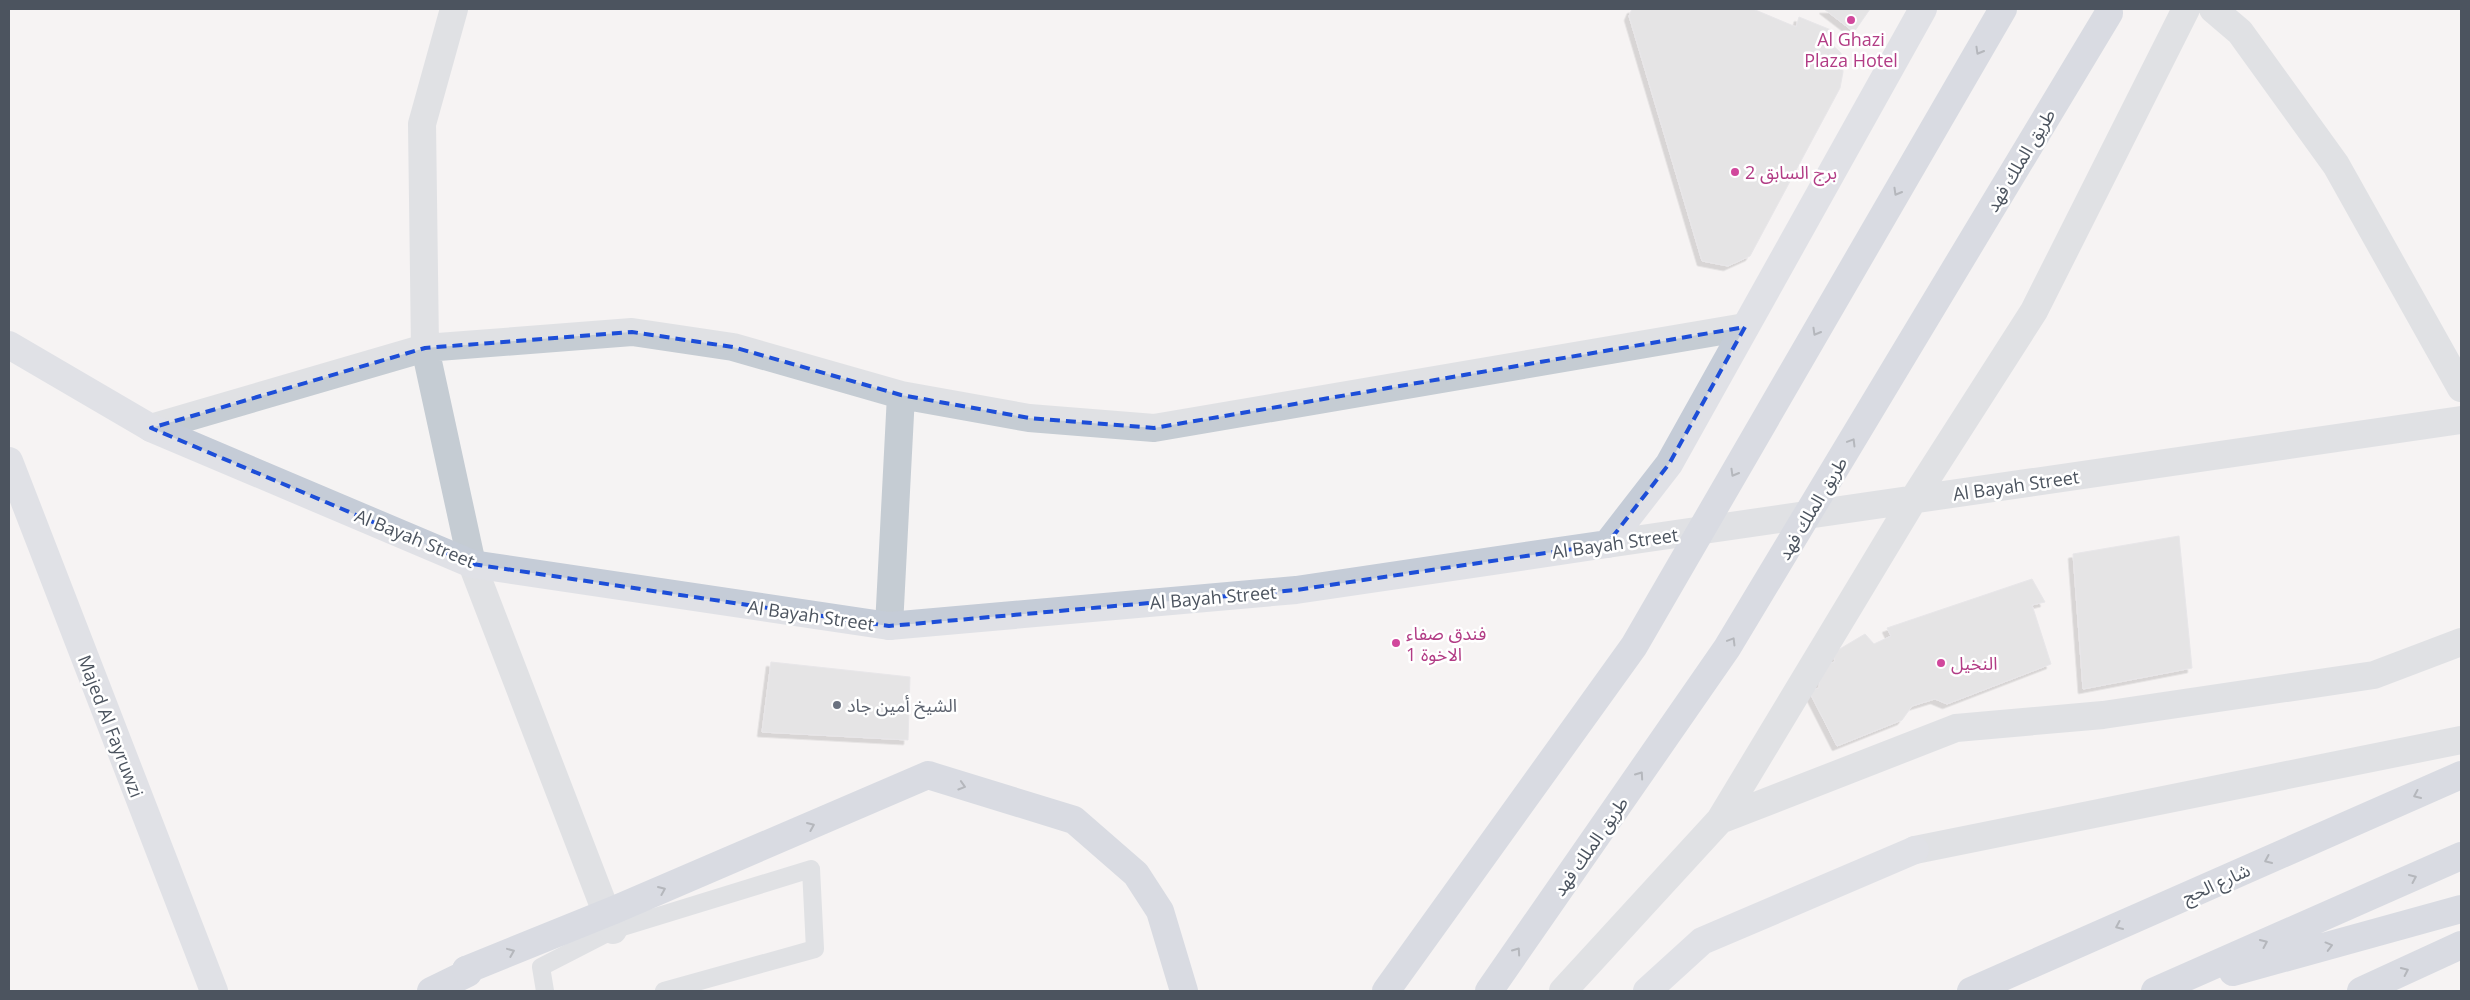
<svg xmlns="http://www.w3.org/2000/svg" width="2470" height="1000" font-family="'Open Sans','Noto Sans Arabic',sans-serif">
  <defs>
    <filter id="shadow"><feDropShadow dx="-4.5" dy="4.5" stdDeviation="0" flood-color="#0004"/></filter>
  </defs>
  <rect width="100%" height="100%" fill="#f5f3f3"/>
  <path fill="#d0d2d6" stroke="#d7d8dd" filter="url(#shadow)" d="M1632,9H1753L1796,27L1799,17L1831,30L1828,41L1841,53L1843,72L1840,88L1750,256L1728,266L1702,261L1629,16Z
    M1824,9H1870L1854,32Z
    M2179,536L2192,668L2083,689L2073,554Z
    M2032,579L2045,602L2032,605L2051,664L1947,704L1935,699L1912,706L1902,720L1837,746L1809,691L1819,688L1820,677L1825,664L1835,662L1833,653L1865,634L1874,644L1891,636L1887,628Z
    M771,662L910,677L908,740L762,732Z"/>
  <g fill="none" stroke-linecap="round" stroke-linejoin="round">
    <path stroke="#c5ccd3" stroke-width="18" d="M545,991L541,967L613,930L811,869L815,949L664,991"/>
    <path stroke="#c5ccd3" stroke-width="28" d="M454,9L422,124L425,348L472,564L613,930
      M2213,9L2240,32L2336,165L2461,388
      M151,428L425,348L632,332L733,347L901,395L1029,418L1154,428L1745,327
      M1607,544L2461,420
      M889,626L901,395
      M1720,820L1913,500L2034,311L2186,9
      M1915,850L2461,740
      M1563,991L1720,820L1956,728L2103,715L2374,675L2461,642"/>
    <path stroke="#c5ccd7" stroke-width="28" d="M9,345L151,428L472,564L889,626L1296,590L1607,544L1669,464L1923,9
      M9,461L214,991
      M1647,991L1702,941L1915,850"/>
    <path stroke="#b5bfce" stroke-width="28" d="M2233,972L2461,909
      M431,991L468,973L466,970
      M1971,991L2461,775
      M2155,991L2461,856
      M2361,991L2461,945"/>
    <path stroke="#b5bfce" stroke-width="28" d="M466,970L614,910L928,775L1074,820L1136,874L1160,911L1184,991
      M1386,991L1634,646L2003,9
      M1489,991L1727,648L2109,13"/>
  </g>
  <defs><path id="oneway-chevron" d="M-2-3.5L2.5 0L-2 3.5" fill="none" stroke-width="1.6" stroke-linecap="round" stroke-linejoin="round" transform="scale(1.25)"/></defs>
  <g stroke="#666f7b">
    <use href="#oneway-chevron" transform="translate(1979 51) rotate(120)"/>
    <use href="#oneway-chevron" transform="translate(1897 192) rotate(120)"/>
    <use href="#oneway-chevron" transform="translate(1816 332) rotate(120)"/>
    <use href="#oneway-chevron" transform="translate(1852 442) rotate(-59)"/>
    <use href="#oneway-chevron" transform="translate(1734 473) rotate(120)"/>
    <use href="#oneway-chevron" transform="translate(1732 641) rotate(-59)"/>
    <use href="#oneway-chevron" transform="translate(1640 775) rotate(-55)"/>
    <use href="#oneway-chevron" transform="translate(962 786) rotate(17)"/>
    <use href="#oneway-chevron" transform="translate(2417 795) rotate(156)"/>
    <use href="#oneway-chevron" transform="translate(811 826) rotate(-23)"/>
    <use href="#oneway-chevron" transform="translate(2268 860) rotate(156)"/>
    <use href="#oneway-chevron" transform="translate(2413 878) rotate(-24)"/>
    <use href="#oneway-chevron" transform="translate(662 890) rotate(-23)"/>
    <use href="#oneway-chevron" transform="translate(2119 926) rotate(156)"/>
    <use href="#oneway-chevron" transform="translate(2264 943) rotate(-24)"/>
    <use href="#oneway-chevron" transform="translate(2329 946) rotate(-15)"/>
    <use href="#oneway-chevron" transform="translate(1517 951) rotate(-55)"/>
    <use href="#oneway-chevron" transform="translate(511 952) rotate(-22)"/>
    <use href="#oneway-chevron" transform="translate(2405 971) rotate(-25)"/>
  </g>
  <path d="M0 0H2470V1000H0ZM1745,327L1669,464L1607,544L1296,590L889,626L472,564L151,428L425,348L632,332L733,347L901,395L1029,418L1154,428Z" fill="#f5f3f3" fill-opacity=".55" fill-rule="evenodd"/>
  <path fill="none" stroke="#1d4ed8" stroke-width="4" stroke-dasharray="10 6" stroke-linejoin="round" d="M1745,327L1669,464L1607,544L1296,590L889,626L472,564L151,428L425,348L632,332L733,347L901,395L1029,418L1154,428Z"/>
  <g fill="#d1479c" stroke="#fff" stroke-width="2">
    <circle cx="1851" cy="20" r="5"/>
    <circle cx="1735" cy="172" r="5"/>
    <circle cx="1396" cy="643" r="5"/>
    <circle cx="1941" cy="663" r="5"/>
  </g>
  <circle fill="#6b7280" stroke="#fff" stroke-width="2" cx="837" cy="705" r="5"/>
  <g text-anchor="middle" dominant-baseline="central" stroke-width="5" stroke-linejoin="round" paint-order="stroke">
    <g font-size="18" fill="#b23c85" stroke="#fff" text-anchor="start">
      <text x="1851" y="39" text-anchor="middle">Al Ghazi<tspan x="1851" dy="21">Plaza Hotel</tspan></text>
      <text x="1745" y="172">برج السابق 2</text>
      <text x="1406" y="633">فندق صفاء<tspan x="1406" dy="21">الاخوة 1</tspan></text>
      <text x="1951" y="663">النخيل</text>
    </g>
    <g font-size="18" fill="#4c545f" stroke="#fff">
      <text transform="translate(2020 160) rotate(-59)">طريق الملك فهد</text>
      <text transform="translate(2016 485) rotate(-8)">Al Bayah Street</text>
      <text transform="translate(1812 508) rotate(-59)">طريق الملك فهد</text>
      <text transform="translate(415 538) rotate(22)">Al Bayah Street</text>
      <text transform="translate(1615 543) rotate(-8)">Al Bayah Street</text>
      <text transform="translate(1213 597) rotate(-5)">Al Bayah Street</text>
      <text transform="translate(811 615) rotate(8)">Al Bayah Street</text>
      <text transform="translate(111 726) rotate(69)">Majed Al Fayruwzi</text>
      <text transform="translate(1590 846) rotate(-55)">طريق الملك فهد</text>
      <text transform="translate(2216 883) rotate(-24)">شارع الحج</text>
    </g>
    <g font-size="18" fill="#5b616d" stroke="#fff" text-anchor="start">
      <text x="847" y="705">الشيخ أمين جاد</text>
    </g>
  </g>
  <rect width="2470" height="1000" fill="none" stroke="#4c545f" stroke-width="20"/>
</svg>
